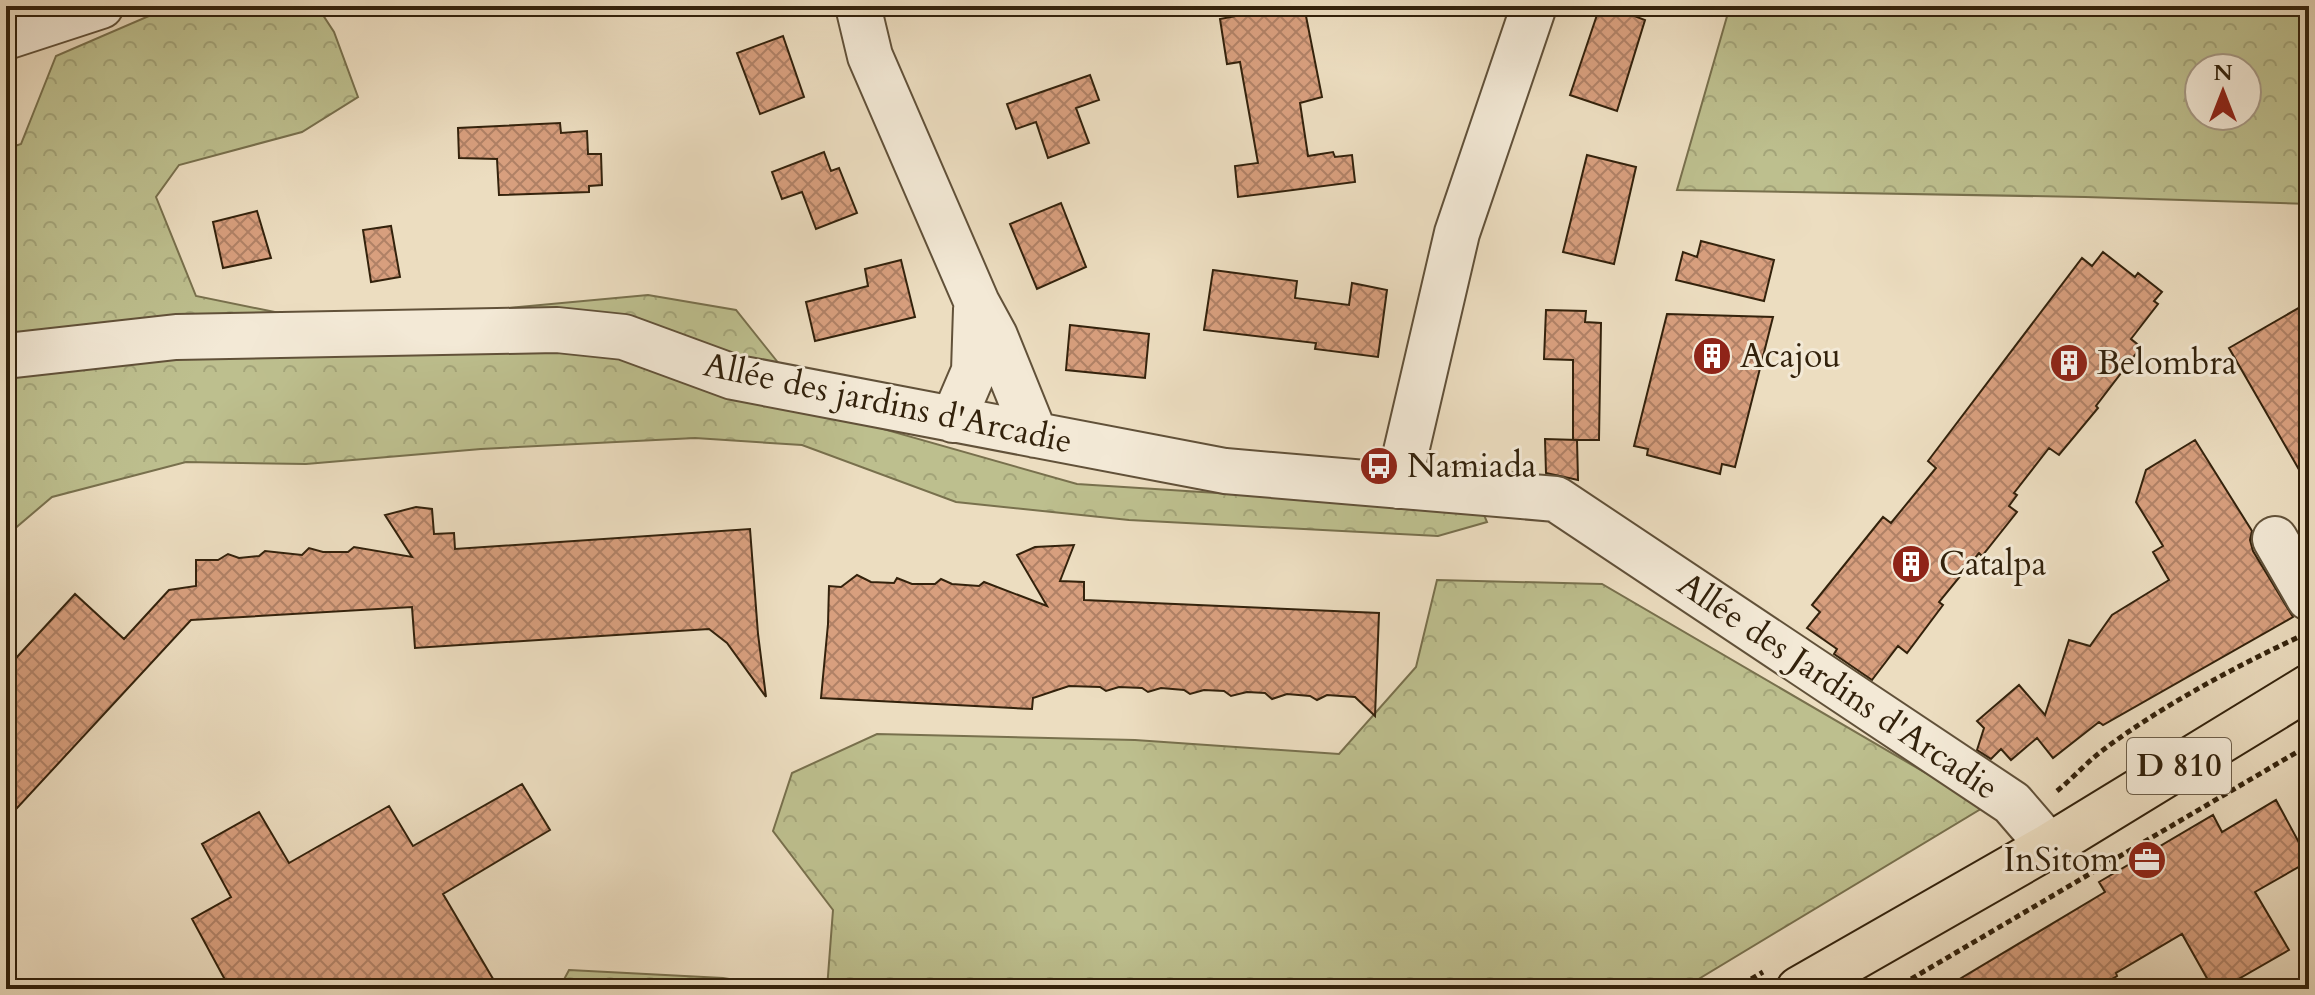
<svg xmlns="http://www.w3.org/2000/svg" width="2315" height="995" font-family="Cardo,serif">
  <defs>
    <pattern id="forest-crowns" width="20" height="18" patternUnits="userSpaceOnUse" patternTransform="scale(2)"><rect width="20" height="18" fill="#bdbf8e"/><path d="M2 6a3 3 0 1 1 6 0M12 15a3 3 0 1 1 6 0" fill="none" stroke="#a3a479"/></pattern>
    <pattern id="building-cross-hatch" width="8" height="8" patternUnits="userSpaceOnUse" patternTransform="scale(2)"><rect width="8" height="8" fill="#d89f7e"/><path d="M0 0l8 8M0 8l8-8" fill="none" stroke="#b08166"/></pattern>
  </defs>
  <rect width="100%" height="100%" fill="#ecddc0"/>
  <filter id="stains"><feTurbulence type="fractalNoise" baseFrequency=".0025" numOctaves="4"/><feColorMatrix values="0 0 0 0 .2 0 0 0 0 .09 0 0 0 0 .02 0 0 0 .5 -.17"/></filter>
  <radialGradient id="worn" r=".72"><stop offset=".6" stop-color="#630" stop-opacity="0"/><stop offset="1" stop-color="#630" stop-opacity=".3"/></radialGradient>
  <path fill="url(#forest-crowns)" stroke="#78704d" stroke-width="2" fill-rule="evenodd" d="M172,6H317L334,32L358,97L302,132L179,165L156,197L196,296L334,324L648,295L736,310L816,410L1077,484L1482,510L1487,522L1438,536L1129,520L956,502L802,445L695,438L481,449L306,464L186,462L52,497L6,536V149L21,144L56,56Z
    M1730,6H2309V204L2085,197L1677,190ZM2199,68H2247V116H2199Z
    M1437,580L1602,584L1984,807L1682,989H827L833,910L773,831L792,773L877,734L1135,740L1339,754L1416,667Z
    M569,970L723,978L791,989H559Z"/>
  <path fill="url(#building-cross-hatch)" stroke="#33220c" stroke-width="2" d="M1272,6H1304L1322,97L1300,103L1308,156L1333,152L1335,157L1352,155L1355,182L1238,197L1235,166L1258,163L1240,62L1227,64L1220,19L1236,16L1235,12Z
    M1600,6H1608L1645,20L1617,111L1570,95Z
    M783,36L804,97L760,114L737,53Z
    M1090,75L1099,100L1076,108L1089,143L1048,158L1036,122L1016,129L1007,104Z
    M560,123L561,133L587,131L588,154H601L602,185L589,186V192L499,195L497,159L459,158L458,128Z
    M824,152L831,171L839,168L857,213L816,229L802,192L782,199L772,172Z
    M1587,155L1636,167L1614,264L1563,252Z
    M1061,203L1086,267L1037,289L1010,224Z
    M257,211L271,258L223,268L213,222Z
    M391,226L400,277L371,282L363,230Z
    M1701,241L1774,260L1764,301L1676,280L1683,252L1697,257Z
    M2103,252L2135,277L2138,273L2162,292L2154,301L2158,304L2131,339L2141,347L2096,406L2098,408L2059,455L2049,448L2014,493L2017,495L2009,506L2017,512L1982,556L1979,553L1939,602L1943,605L1907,653L1898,646L1872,680L1834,654L1837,649L1807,628L1820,612L1812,605L1883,517L1891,523L1936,468L1928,461L2082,258L2092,266Z
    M901,260L915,317L815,341L806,302L868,286L865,269Z
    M1213,270L1297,281L1295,298L1349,305L1352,283L1387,290L1378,357L1315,349L1316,343L1204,330Z
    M2309,302V487L2229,348Z
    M1546,310L1586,311L1585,322L1601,323L1599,440H1573V360L1544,359Z
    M1667,314L1773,317L1735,467L1722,464L1720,474L1647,455L1648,449L1634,446Z
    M1070,325L1149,334L1145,378L1066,370Z
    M1545,439L1577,440L1578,480L1546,473Z
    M2195,440L2252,531L2250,540L2253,551L2293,617L2103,725L2099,722L2053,758L2037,738L2011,760L2001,749L1991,759L1977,750L1984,728L1977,721L2019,685L2045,715L2069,640L2090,646L2112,615L2169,580L2153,552L2163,546L2136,502L2146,470Z
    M416,507L432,509L434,534L454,533L455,549L750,529L758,634L766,697L727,643L709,629L415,648L412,607L191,620L6,820V669L75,594L124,639L169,590L196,586V560H218L228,554L239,558L259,556L265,551L302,555L309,548L323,552H348L354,547L412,557L385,515Z
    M1074,545L1060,581L1084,582V600L1379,613L1375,716L1355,697L1327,695L1317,700L1310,696L1287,694L1272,699L1265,693L1247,692L1231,696L1224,691L1204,690L1190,694L1184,690L1161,688L1148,692L1142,688L1119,687L1106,691L1100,687L1069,686L1033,698L1032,709L821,698L828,624L829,586L841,587L857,575L871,582L894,583L897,578L912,584H935L941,579L952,584L979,586L984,582L1047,606L1017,555L1035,547Z
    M522,784L550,830L443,894L499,989H230L192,919L231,897L202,844L259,812L289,863L389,806L413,846Z
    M2276,800L2309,861L2255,892L2289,950L2221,989H2213L2182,934L2116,973L2117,976L2095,989H1943L2105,892L2099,882L2213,815L2222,832Z"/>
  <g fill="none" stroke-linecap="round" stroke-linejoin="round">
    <g stroke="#615139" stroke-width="48">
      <path id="minor" d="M858,6L870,56L977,303L995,336L1035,435
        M6,37L101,6
        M6,356L176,337L557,330L624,337L733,377L1225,471L1556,499L2012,803L2049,846
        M953,420L974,371L976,309
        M1398,486L1457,233L1534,6
        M2275,539L2309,598"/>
    </g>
    <g stroke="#33220c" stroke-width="48">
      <path id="major" d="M1799,989L2049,846L2309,687"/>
    </g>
    <path stroke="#33220c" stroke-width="5" stroke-dasharray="6 4" stroke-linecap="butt" d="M2057,791C2073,778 2087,762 2103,750C2160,707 2236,666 2301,636
      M1734,989L1763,972
      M1894,989L2309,745"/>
    <use href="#minor" stroke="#f3e9d6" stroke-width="44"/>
    <use href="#major" stroke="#ecddc0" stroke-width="44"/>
  </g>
  <defs>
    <g id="building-disc" transform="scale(2)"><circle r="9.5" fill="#8f2418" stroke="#f3e9d6"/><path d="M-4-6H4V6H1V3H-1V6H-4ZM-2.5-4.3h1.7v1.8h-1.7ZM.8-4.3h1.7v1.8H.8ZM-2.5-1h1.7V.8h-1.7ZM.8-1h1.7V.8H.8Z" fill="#fff"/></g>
    <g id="bus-disc" transform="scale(2)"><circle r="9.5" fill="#8f2418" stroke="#f3e9d6"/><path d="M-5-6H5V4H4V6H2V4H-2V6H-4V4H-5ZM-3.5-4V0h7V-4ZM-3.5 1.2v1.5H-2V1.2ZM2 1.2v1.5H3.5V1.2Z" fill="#fff"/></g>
    <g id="office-disc" transform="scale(2)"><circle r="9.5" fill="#8f2418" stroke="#f3e9d6"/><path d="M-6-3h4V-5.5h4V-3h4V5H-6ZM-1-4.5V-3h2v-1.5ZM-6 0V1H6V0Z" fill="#fff"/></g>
  </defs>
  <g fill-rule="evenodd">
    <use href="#building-disc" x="1712" y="356"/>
    <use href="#building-disc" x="2069" y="363"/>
    <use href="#bus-disc" x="1379" y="466"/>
    <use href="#building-disc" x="1911" y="564"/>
    <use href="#office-disc" x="2147" y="860"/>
  </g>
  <g text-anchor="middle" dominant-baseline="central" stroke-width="6" stroke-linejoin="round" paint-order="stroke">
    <rect fill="#f3e9d6" stroke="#6d5e49" stroke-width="2" x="2127" y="738" width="104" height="56" rx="6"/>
    <g font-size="32" font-weight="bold" fill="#33220c">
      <text x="2179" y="766">D 810</text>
    </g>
    <g font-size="34" fill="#33220c" stroke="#f3e9d6" text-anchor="start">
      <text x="1740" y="356">Acajou</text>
      <text x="2097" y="363">Belombra</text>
      <text x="1407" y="466">Namiada</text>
      <text x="1939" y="564">Catalpa</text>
      <text x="2119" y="860" text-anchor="end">InSitom</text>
    </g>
    <g font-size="34" fill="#33220c" stroke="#f3e9d6">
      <text transform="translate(888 403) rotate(12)">Allée des jardins d'Arcadie</text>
      <text transform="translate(1838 686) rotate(34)">Allée des Jardins d'Arcadie</text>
    </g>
  </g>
  <rect width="2315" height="995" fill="none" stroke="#ecddc0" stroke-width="32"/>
  <rect x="8" y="8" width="2299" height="979" fill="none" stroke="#33220c" stroke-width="4"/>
  <rect x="16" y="16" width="2283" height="963" fill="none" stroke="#33220c" stroke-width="2"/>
  <g transform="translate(2223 92)"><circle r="38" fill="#f3e9d6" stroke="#a69985" stroke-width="2"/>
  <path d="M0-6L14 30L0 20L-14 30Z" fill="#8f2418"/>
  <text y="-12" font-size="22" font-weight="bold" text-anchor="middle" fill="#33220c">N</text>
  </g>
  <rect width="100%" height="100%" filter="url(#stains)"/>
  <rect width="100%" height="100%" fill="url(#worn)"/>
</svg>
